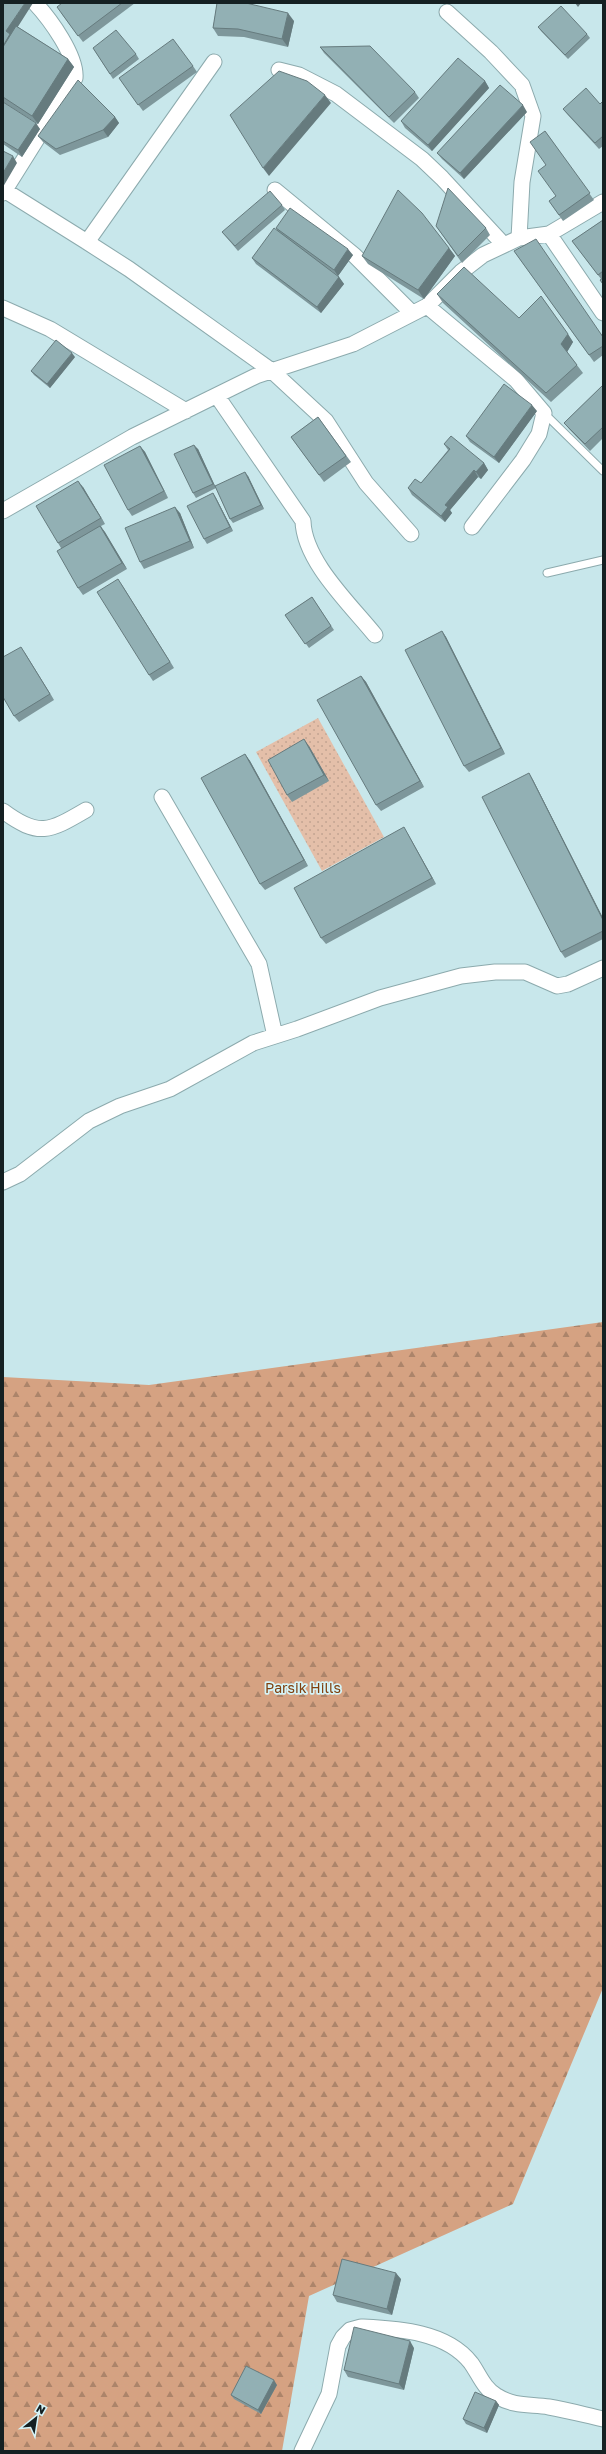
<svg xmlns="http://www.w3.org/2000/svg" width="606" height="2454" font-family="'Golos Text',sans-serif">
  <defs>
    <pattern id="forest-firs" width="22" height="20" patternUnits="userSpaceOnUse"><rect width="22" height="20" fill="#d5a282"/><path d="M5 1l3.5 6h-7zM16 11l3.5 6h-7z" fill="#ac846a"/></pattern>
    <pattern id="park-dots" width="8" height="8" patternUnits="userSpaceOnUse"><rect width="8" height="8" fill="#e4bfa9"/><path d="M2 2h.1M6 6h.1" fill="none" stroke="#c3a491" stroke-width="1.8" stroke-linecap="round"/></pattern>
  </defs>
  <rect width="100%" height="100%" fill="#c8e7eb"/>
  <path fill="url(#forest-firs)" d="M603,1322V1988L513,2204L309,2296L282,2451H3V1377L149,1385Z"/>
  <path fill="url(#park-dots)" d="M318,718L384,837L322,871L256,752Z"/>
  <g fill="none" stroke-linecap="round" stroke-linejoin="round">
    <g stroke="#8caaad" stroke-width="9">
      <path id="service" d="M544,413L603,471
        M547,573L603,560"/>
    </g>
    <g stroke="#8caaad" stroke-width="17">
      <path id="minor" d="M447,12L491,52L522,85L533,116L522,182L519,238
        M214,62L87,242L129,269L272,371L326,421L366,483L411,534
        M279,70L299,75L336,94L422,159L442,178L504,245
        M4,190L87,242
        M275,190L354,255L412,313
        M3,193L75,78C77,56 50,19 35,3
        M549,234L603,313
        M427,306L516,380L544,413L539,434L523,460L472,527
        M3,308L50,329L186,411
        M217,396L303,521C304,561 350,604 375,635
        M3,511L132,437L256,376L353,344L427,306L461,272L483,255L519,238L549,234L603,202
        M162,797L259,964L275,1036
        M3,811C39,838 50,831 86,810
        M3,1182L20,1174L89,1121L120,1106L170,1089L253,1043L297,1029L380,998L461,976L495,972H525L557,986L568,984L603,968
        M302,2451L329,2394L338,2346L343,2337L350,2330L361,2327C398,2329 446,2331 471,2363C479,2374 484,2389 497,2396C514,2407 531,2404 549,2407C567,2410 585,2415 603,2419"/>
    </g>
    <use href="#service" stroke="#fff" stroke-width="7"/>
    <use href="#minor" stroke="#fff" stroke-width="15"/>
  </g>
  <path fill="#7e979b" d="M3,3L18,27L68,59L74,67L38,124L3,102Z
    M58,3H135L83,42L61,13L60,4Z
    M217,3H252L251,4L294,21L288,47L244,37L218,36L213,28Z
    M538,27L587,34L590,38L568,59L541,31Z
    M320,47L415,92L419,98L394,123L324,53Z
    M93,48L136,54L139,59L113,79Z
    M193,66L197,72L143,111L119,78Z
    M485,81L489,88L432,151L405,128L401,121Z
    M603,101V146L599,149L568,115L563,109L600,104Z
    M3,102L40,129L22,157L3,144Z
    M527,112L464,179L442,159L437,153Z
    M115,117L119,123L108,137L60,155L43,142L38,136Z
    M545,131L594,200L563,221L549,201L556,196L546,166Z
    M282,205L285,210L238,251L222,232Z
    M603,220V285L600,280L601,279L572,241Z
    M436,226L486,228L490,235L462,263Z
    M276,228L353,255L338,276L324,265L339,277L344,284L321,313L256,264L252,258L277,230Z
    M449,248L455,256L424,299L368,264L362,256Z
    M514,251L603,336V355L594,362Z
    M437,294L519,318L541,296L573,342L567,352L583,373L551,402L443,303Z
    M75,357L50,388L34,375L31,371Z
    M603,385V438L590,451L569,429L564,423Z
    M537,411L499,463L470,442L466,436Z
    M318,417L351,462L324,482L291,437Z
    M444,444L484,463L488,470L481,479L478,477L450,510L452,513L445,522L412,495L408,488L421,483L448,450Z
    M140,446L145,452L168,498L132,516L128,510Z
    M198,449L215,486L248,476L264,509L233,523L230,519L216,488L196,498L193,493Z
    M83,487L105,524L101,526L127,569L83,595L78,588L61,548L58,543Z
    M213,493L216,498L233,531L207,544L204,539Z
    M180,513L194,548L144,569L140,562Z
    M122,585L174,668L153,681L149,675Z
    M312,597L334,630L309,648L285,615Z
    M442,631L446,637L505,754L469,772L464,766Z
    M25,653L54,700L19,722L14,716Z
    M361,676L366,682L424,787L381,811L376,805Z
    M309,746L329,781L292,802L287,795Z
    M245,754L250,761L308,866L265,890L260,884Z
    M529,773L533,780L603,918V939L565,958L561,952Z
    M408,834L436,884L326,944L321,938Z
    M401,2279L392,2315L337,2302L333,2295Z
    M414,2348L404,2390L348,2377L344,2370Z
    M277,2385L261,2414L234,2399L231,2395Z
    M496,2401L499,2405L487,2433L466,2424L463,2419Z"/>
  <path fill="#667b7e" d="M25,3H33L12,36L3,60L6,31Z
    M575,3H581L578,7Z
    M288,13L294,21L288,47L282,39Z
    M68,59L74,67L38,124L32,116Z
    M485,81L489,88L432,151L428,145Z
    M325,95L331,103L269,176L263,168Z
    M523,105L527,112L464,179L460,173Z
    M115,117L119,123L108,137L103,130Z
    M36,123L40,129L22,157L18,150Z
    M13,156L17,163L3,187V173Z
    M449,248L455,256L424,299L418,290Z
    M348,249L353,255L338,276L334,270Z
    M339,277L344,284L321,313L317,307Z
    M568,334L573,342L567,352L561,344Z
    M72,353L75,357L50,388L47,384Z
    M532,405L537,411L499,463L494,457Z
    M194,445L198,449L216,488L213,484Z
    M140,446L145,452L168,498L164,491Z
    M484,463L488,470L481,479L476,472Z
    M474,470L478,477L450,510L452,513L445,522L441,516L445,505Z
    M245,472L248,476L264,509L261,505Z
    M78,481L83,487L105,524L101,518Z
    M213,493L216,498L233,531L230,527Z
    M175,507L180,513L194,548L190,541Z
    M100,526L105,532L127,569L122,563Z
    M118,579L122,585L174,668L170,662Z
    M442,631L446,637L505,754L501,748Z
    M21,647L25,653L54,700L50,694Z
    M361,676L366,682L424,787L420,781Z
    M304,739L309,746L329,781L324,775Z
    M245,754L250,761L308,866L304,860Z
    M529,773L533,780L603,918V920Z
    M404,827L408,834L436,884L432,878Z
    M396,2273L401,2279L392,2315L387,2309Z
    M410,2341L414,2348L404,2390L399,2384Z
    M274,2380L277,2385L261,2414L258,2410Z
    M496,2401L499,2405L487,2433L484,2428Z"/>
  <path fill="#92b0b4" stroke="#667b7e" d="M3,3H25L6,31L10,34L3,46Z
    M62,3H122L78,36L57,7Z
    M217,3H246L288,13L282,39L238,29L213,28Z
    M561,6L587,34L565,55L538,27Z
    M16,26L68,59L32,116L3,97V47Z
    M116,30L136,54L110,74L93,48Z
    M173,39L193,66L138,105L119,78Z
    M370,46L415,92L389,117L320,47Z
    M458,58L485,81L428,145L401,121Z
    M279,71L307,81L325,95L263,168L230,115Z
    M78,80L115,117L103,130L56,149L38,136Z
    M500,85L523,105L460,173L437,153Z
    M586,88L600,104L603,101V136L595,143L563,109Z
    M3,102L36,123L18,150L3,141Z
    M545,131L590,193L559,215L549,201L556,196L538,171L546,165L530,142Z
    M3,151L13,156L3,173Z
    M448,188L486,228L458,256L436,226Z
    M398,190L422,213L449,248L418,290L362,256Z
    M270,191L282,205L235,246L222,232Z
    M290,208L348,249L334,270L276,228Z
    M603,220V271L598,275L572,241Z
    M274,228L339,277L317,307L252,258Z
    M536,239L603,337V346L589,355L514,251Z
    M464,267L519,318L541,296L568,334L561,344L577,365L546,393L437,294Z
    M603,278V284L600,280Z
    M56,340L72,353L47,384L31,371Z
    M504,384L532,405L494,457L466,436Z
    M603,385V427L585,444L564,423Z
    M318,417L346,456L319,475L291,437Z
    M451,436L484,463L476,472L474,470L445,505L448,507L441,516L408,488L415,479L421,483L450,449L444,444Z
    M194,445L213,484L193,493L174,454Z
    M140,446L164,491L128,510L104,465Z
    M245,472L261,505L230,519L215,486Z
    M78,481L101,518L58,543L36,506Z
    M213,493L230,527L204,539L187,506Z
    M175,507L190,541L140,562L125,528Z
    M100,526L122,563L78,588L57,551Z
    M118,579L170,662L149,675L97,592Z
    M312,597L331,626L305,644L285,615Z
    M442,631L501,748L464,766L405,650Z
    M21,647L50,694L14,716L3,697V657Z
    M361,676L420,781L376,805L317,700Z
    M304,739L324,775L287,795L268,760Z
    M245,754L304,860L260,884L201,778Z
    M529,773L603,920V931L561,952L482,797Z
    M404,827L432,878L321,938L294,888Z
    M342,2259L396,2273L387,2309L333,2295Z
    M354,2327L410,2341L399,2384L344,2370Z
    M246,2366L274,2380L258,2410L231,2395Z
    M475,2392L496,2401L484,2428L463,2419Z"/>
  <g text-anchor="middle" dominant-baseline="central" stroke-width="3.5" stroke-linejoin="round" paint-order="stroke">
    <g font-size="14" fill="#7f400e" stroke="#d5f4f8">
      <text x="303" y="1687">Parsik Hills</text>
    </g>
  </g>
  <rect width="606" height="2454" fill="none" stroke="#152022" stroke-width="8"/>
  <g transform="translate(36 2418) rotate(30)" stroke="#d5f4f8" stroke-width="3" paint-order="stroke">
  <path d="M0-3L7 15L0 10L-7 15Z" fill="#152022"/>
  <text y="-6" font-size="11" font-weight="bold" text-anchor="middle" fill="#152022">N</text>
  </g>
</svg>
